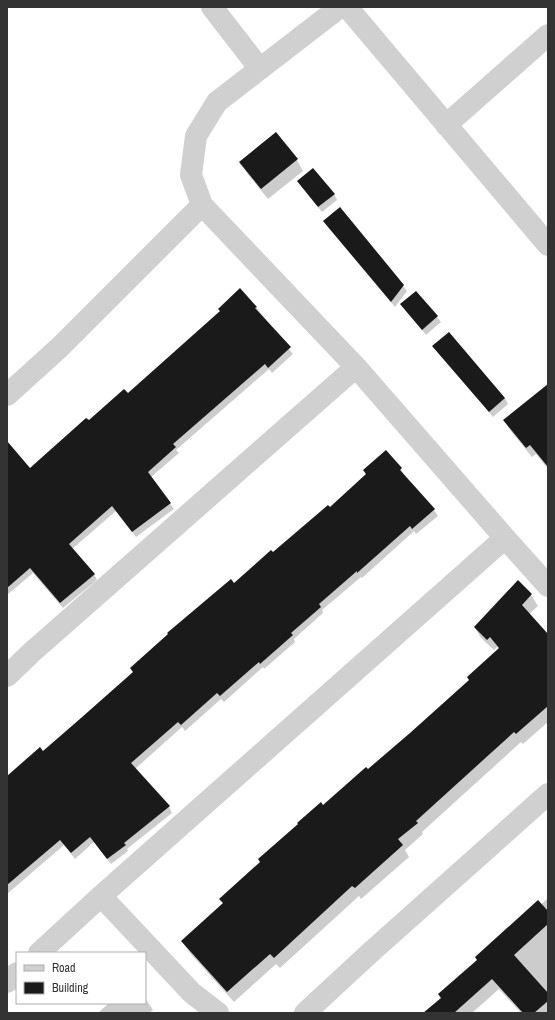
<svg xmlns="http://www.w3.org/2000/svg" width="555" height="1020" font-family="'Archivo Narrow',sans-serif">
  <rect width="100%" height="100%" fill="#fff"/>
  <path fill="#0003" d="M276,134L297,160L303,171L268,199L247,173L240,162Z
    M298,182L334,194L337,200L322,212Z
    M340,209L403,286L407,291L395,307L327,226L324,221Z
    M416,292L441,322L426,335L401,305Z
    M256,307L293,354L272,373L269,369L176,450L179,453L151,477L174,509L136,537L116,511L72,549L94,574L97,580L63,608L33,573L7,595V443L30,469L89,422Z
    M437,351L505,398L508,404L493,417Z
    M548,398V469L536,454L532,457L510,430L505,421Z
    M401,469L404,475L434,510L438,516L416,534L414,531L362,578L361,577L322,610L323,613L294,639L295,642L264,669L263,667L224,702L221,699L185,731L182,727L135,769L169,807L172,813L127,849L128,851L111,864L94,842L75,859L64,845L7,894V777L43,752L234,584L330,509Z
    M518,582L531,595L538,606L529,614L548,637V722L523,744L521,742L422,832L423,834L405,850L409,857L361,899L359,896L280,968L276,964L234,1002L189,952L182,941L224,904L323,806L368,770L470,681L499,649L497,647L494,650L481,638L475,628Z
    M548,898V1013H521L499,989L472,1013H425Z
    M145,998L153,1010L149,1013H98L109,1003H145Z"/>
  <path fill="#1a1a1a" d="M276,132L298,159L261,189L239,162Z
    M313,168L335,194L318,207L297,181Z
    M340,207L404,285L391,302L323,221Z
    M240,288L257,307L255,308L291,347L268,368L265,364L173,444L176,447L148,472L171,503L132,532L112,506L69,544L95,574L60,603L30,568L7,588V441L30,468L86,418L89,420L124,389L128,393L220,311L218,309Z
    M416,291L438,316L422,330L400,304Z
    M449,332L505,398L489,412L432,346Z
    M548,384V467L530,445L526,448L503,420Z
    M386,450L402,468L400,470L435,509L412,529L410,526L357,573V571L319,604L321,607L291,633L293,635L260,664L259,662L220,696L217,693L181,725L178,722L131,763L170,806L124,843L126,845L107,859L90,837L71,853L60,840L7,885V776L40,747L43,751L81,718L133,672L130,668L168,634L167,633L231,579L234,583L271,550L273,552L328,505L330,507L366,474L363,470Z
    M518,580L532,594L522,605L548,634V706L516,734L514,732L416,821L418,823L398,839L403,845L355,888L352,886L274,958L270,954L227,992L181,941L223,903L219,899L260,862L258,859L298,824L297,823L321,802L323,805L366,767L368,769L410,733L469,680L467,677L499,648L490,637L487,640L474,627Z
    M538,900L548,911V924L514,955L548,993V1001L534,1013H523L492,979L454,1013H423L441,998L438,994L477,960L475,957Z"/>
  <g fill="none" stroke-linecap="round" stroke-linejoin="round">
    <path stroke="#d0d0d0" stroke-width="22" d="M212,7L260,69
      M340,7L217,102L196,136L191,175L202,205L356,367L505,538L548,586
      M347,7L548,245
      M446,125L548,35
      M7,395L60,347L202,205
      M7,676L32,652L356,367
      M101,896L192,993L218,1013
      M39,953L101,896L505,538
      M7,982L17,973
      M305,1013L371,952L548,794"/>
  </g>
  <rect width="555" height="1020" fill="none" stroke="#333333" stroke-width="16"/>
  <rect x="16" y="952" width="130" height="52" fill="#ffffff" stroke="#adadad"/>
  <rect x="24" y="965" width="20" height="6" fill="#d0d0d0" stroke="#adadad"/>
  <text x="52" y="972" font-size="12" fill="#333333">Road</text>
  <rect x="24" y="982" width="20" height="12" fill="#1a1a1a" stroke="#adadad"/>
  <text x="52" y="992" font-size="12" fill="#333333">Building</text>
</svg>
